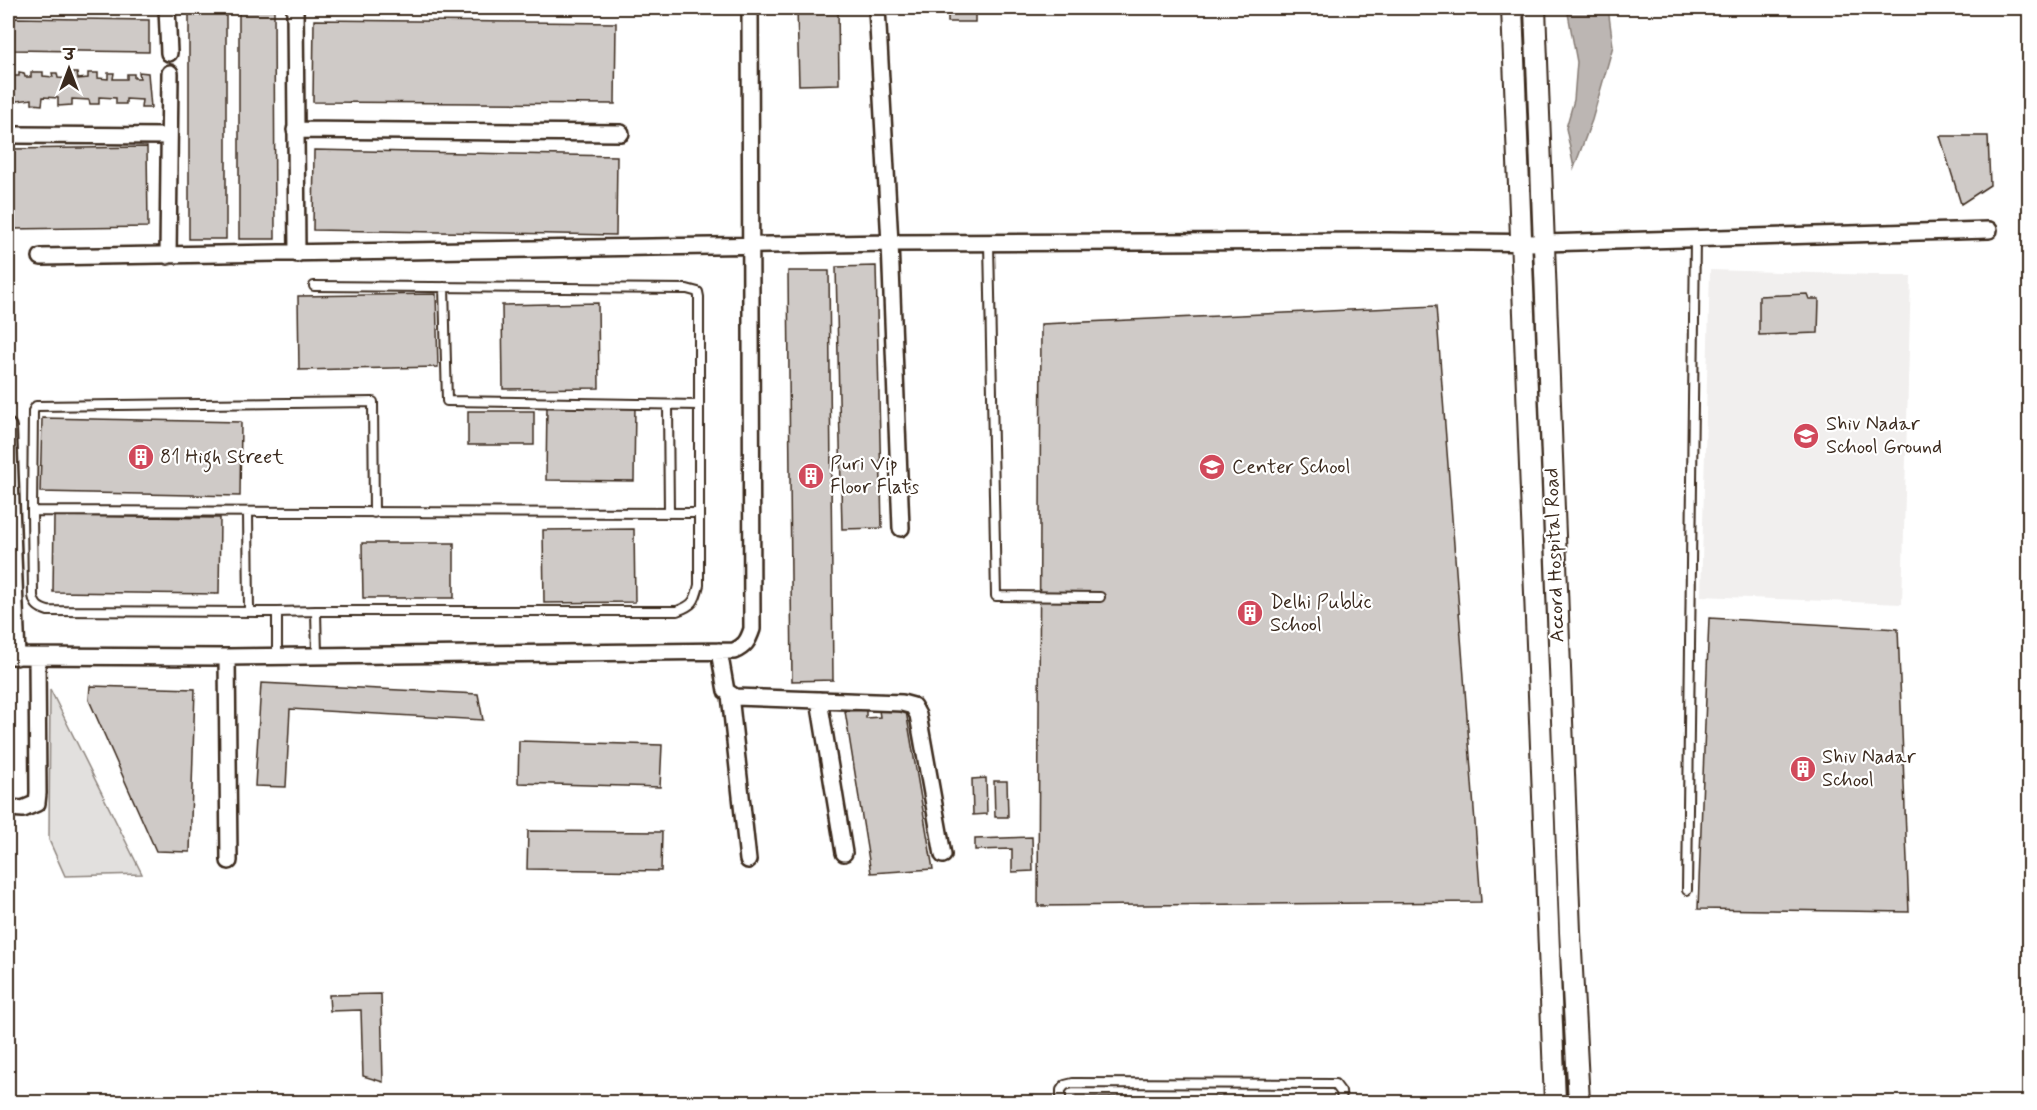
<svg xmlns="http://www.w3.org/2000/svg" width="2037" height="1110" font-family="Mynerve,'Playpen Sans Deva',sans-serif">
  <rect width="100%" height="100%" fill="#fff"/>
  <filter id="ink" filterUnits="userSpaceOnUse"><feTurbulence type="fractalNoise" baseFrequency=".0167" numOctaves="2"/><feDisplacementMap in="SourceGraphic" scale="12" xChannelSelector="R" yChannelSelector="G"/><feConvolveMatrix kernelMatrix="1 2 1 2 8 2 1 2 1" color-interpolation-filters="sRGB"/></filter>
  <g filter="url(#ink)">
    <path fill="#f1efee" d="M1710,270L1911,276L1902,604L1701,596Z"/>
    <path fill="#e2e0de" stroke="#8e857e" stroke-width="1.5" d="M50,689L142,874L65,876L49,840Z"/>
    <path fill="#bcb6b3" stroke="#887e77" stroke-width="1.5" d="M1567,8H1608L1613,46L1592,120L1574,168L1566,128L1574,100L1577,62Z"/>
    <path fill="#cfcac7" stroke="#3b2a1e" stroke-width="1.5" d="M189,8H226V239H189Z
      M239,8H274L275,239H239Z
      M797,8H838L839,84L799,85Z
      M948,8H975V22H948Z
      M14,18L149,20V52L13,50Z
      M314,20L616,23L615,104L313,102Z
      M19,72L24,73L25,77H31V72H43V76L53,77L52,73H57L58,78L71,79L72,73H77L78,79L88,78V73H98V78L108,79V73H114L113,79H127V74H134V78H140L139,72L148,73L151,108H141L142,100L126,99V104H116V98L99,97V104H90L89,100L72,99V105L58,106V98L43,97L42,105L32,104V99L17,101L13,98L14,76H19Z
      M1940,136H1988L1990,185L1961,204Z
      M147,147L148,227L11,229L10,149Z
      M314,150L617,156L616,235L313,230Z
      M876,266L882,528L842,529L836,267Z
      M788,271H829L833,680L792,681Z
      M436,294L438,367L299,370L298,296Z
      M1807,294L1809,299H1819L1818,333L1759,335V296Z
      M598,303L599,388L503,389L502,305Z
      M1436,306L1481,902L1038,906L1041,324Z
      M547,405H635L634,481L546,480Z
      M468,411H534V445H468Z
      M42,418L241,422L240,496L40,492Z
      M54,516L220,518L219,594L53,592Z
      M634,529L635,602L544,603L543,530Z
      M362,543H454V598H363Z
      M1709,618L1898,629L1909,912L1698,909Z
      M261,683L478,694L483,720L290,709L286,787L255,786Z
      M90,686L195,689L190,852L156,851L89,700Z
      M866,710V718L880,717L879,710L906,711L933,869L871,873L845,711Z
      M519,741L662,745L660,787L518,783Z
      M986,778L987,814L973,815L972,779Z
      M994,781H1007L1008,817H995Z
      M528,831L662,832L661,871L527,869Z
      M1032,837L1033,871L1012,872V849L975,850V839Z
      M381,994L383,1082L363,1076L361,1010L330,1011L329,995Z
      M1074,1097H1281V1102H1074Z"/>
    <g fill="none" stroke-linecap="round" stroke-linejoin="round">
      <g stroke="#3b2a1e" stroke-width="12">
        <path id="service" d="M989,243L996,596L1100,597
          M314,286L687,289L698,292L699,297V585C695,602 693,605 677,611H316L317,655
          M444,287L447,401L699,405
          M668,405L669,513
          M32,511L33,411L36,406L373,402L374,513
          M248,512L249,612
          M277,612L316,611
          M277,655V612L48,611C39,608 35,606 33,596L32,511L699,513
          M1687,890L1695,239
          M1061,1102V1090L1065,1085L1073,1083L1335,1084L1341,1092L1342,1102"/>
      </g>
      <g stroke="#3b2a1e" stroke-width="20">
        <path id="minor" d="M167,8L169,53
          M295,8L297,254
          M877,8L890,243L901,528
          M295,130L621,133
          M15,135L169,136
          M168,256L170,73
          M41,257L890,243L1388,241L1544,243L1989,230
          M8,427L17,657
          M719,651L726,691L735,697L902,703L913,706L918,715L943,855
          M8,656L227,657L734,651C745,646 748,641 752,629L750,8
          M227,657L229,861
          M730,695L748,860
          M819,700L844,853
          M8,808L23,809L37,803L38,793L37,657"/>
      </g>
      <g stroke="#3b2a1e" stroke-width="24">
        <path id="tertiary" d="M1512,8L1555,1102
          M1535,8L1570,932L1579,1102"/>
      </g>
      <use href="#service" stroke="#fff" stroke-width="8"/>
      <use href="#minor" stroke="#fff" stroke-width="15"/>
      <use href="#tertiary" stroke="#fff" stroke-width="20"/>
    </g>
  </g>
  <defs>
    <g id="school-disc" transform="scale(1.35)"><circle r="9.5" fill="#d1495b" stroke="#fff"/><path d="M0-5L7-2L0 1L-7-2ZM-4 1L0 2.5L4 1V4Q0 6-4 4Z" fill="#fff"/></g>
    <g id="building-disc" transform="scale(1.35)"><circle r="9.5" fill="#d1495b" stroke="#fff"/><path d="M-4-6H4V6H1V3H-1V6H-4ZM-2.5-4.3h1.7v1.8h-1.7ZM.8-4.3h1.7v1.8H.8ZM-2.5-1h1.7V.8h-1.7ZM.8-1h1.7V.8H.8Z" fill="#fff"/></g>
  </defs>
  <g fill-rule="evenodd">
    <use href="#school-disc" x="1806" y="436"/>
    <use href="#building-disc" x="141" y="457"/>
    <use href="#school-disc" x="1212" y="467"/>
    <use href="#building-disc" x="811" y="476"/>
    <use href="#building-disc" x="1250" y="613"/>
    <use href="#building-disc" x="1803" y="769"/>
  </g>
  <g text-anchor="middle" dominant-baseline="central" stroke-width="4.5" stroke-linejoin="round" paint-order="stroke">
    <g font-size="20" fill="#3b2a1e" stroke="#fff" text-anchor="start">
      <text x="1826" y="424">Shiv Nadar<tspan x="1826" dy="23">School Ground</tspan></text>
      <text x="160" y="457">81 High Street</text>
      <text x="830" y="464">Puri Vip<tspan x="830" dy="23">Floor Flats</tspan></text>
      <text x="1232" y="467">Center School</text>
      <text x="1270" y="602">Delhi Public<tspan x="1270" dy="23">School</tspan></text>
      <text x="1822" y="757">Shiv Nadar<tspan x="1822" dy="23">School</tspan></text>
    </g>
    <g font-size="20" fill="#3b2a1e" stroke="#fff">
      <text transform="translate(1555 555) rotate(-92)">Accord Hospital Road</text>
    </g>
  </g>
  <rect width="2037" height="1110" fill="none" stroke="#fff" stroke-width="30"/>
  <rect x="15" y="15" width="2007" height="1080" fill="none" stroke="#3b2a1e" stroke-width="2" filter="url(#ink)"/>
  <g transform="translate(69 69)" stroke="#ffffff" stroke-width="4.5" paint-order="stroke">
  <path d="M0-4.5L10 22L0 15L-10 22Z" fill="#3b2a1e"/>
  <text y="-9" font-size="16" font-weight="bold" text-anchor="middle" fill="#3b2a1e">उ</text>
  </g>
</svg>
